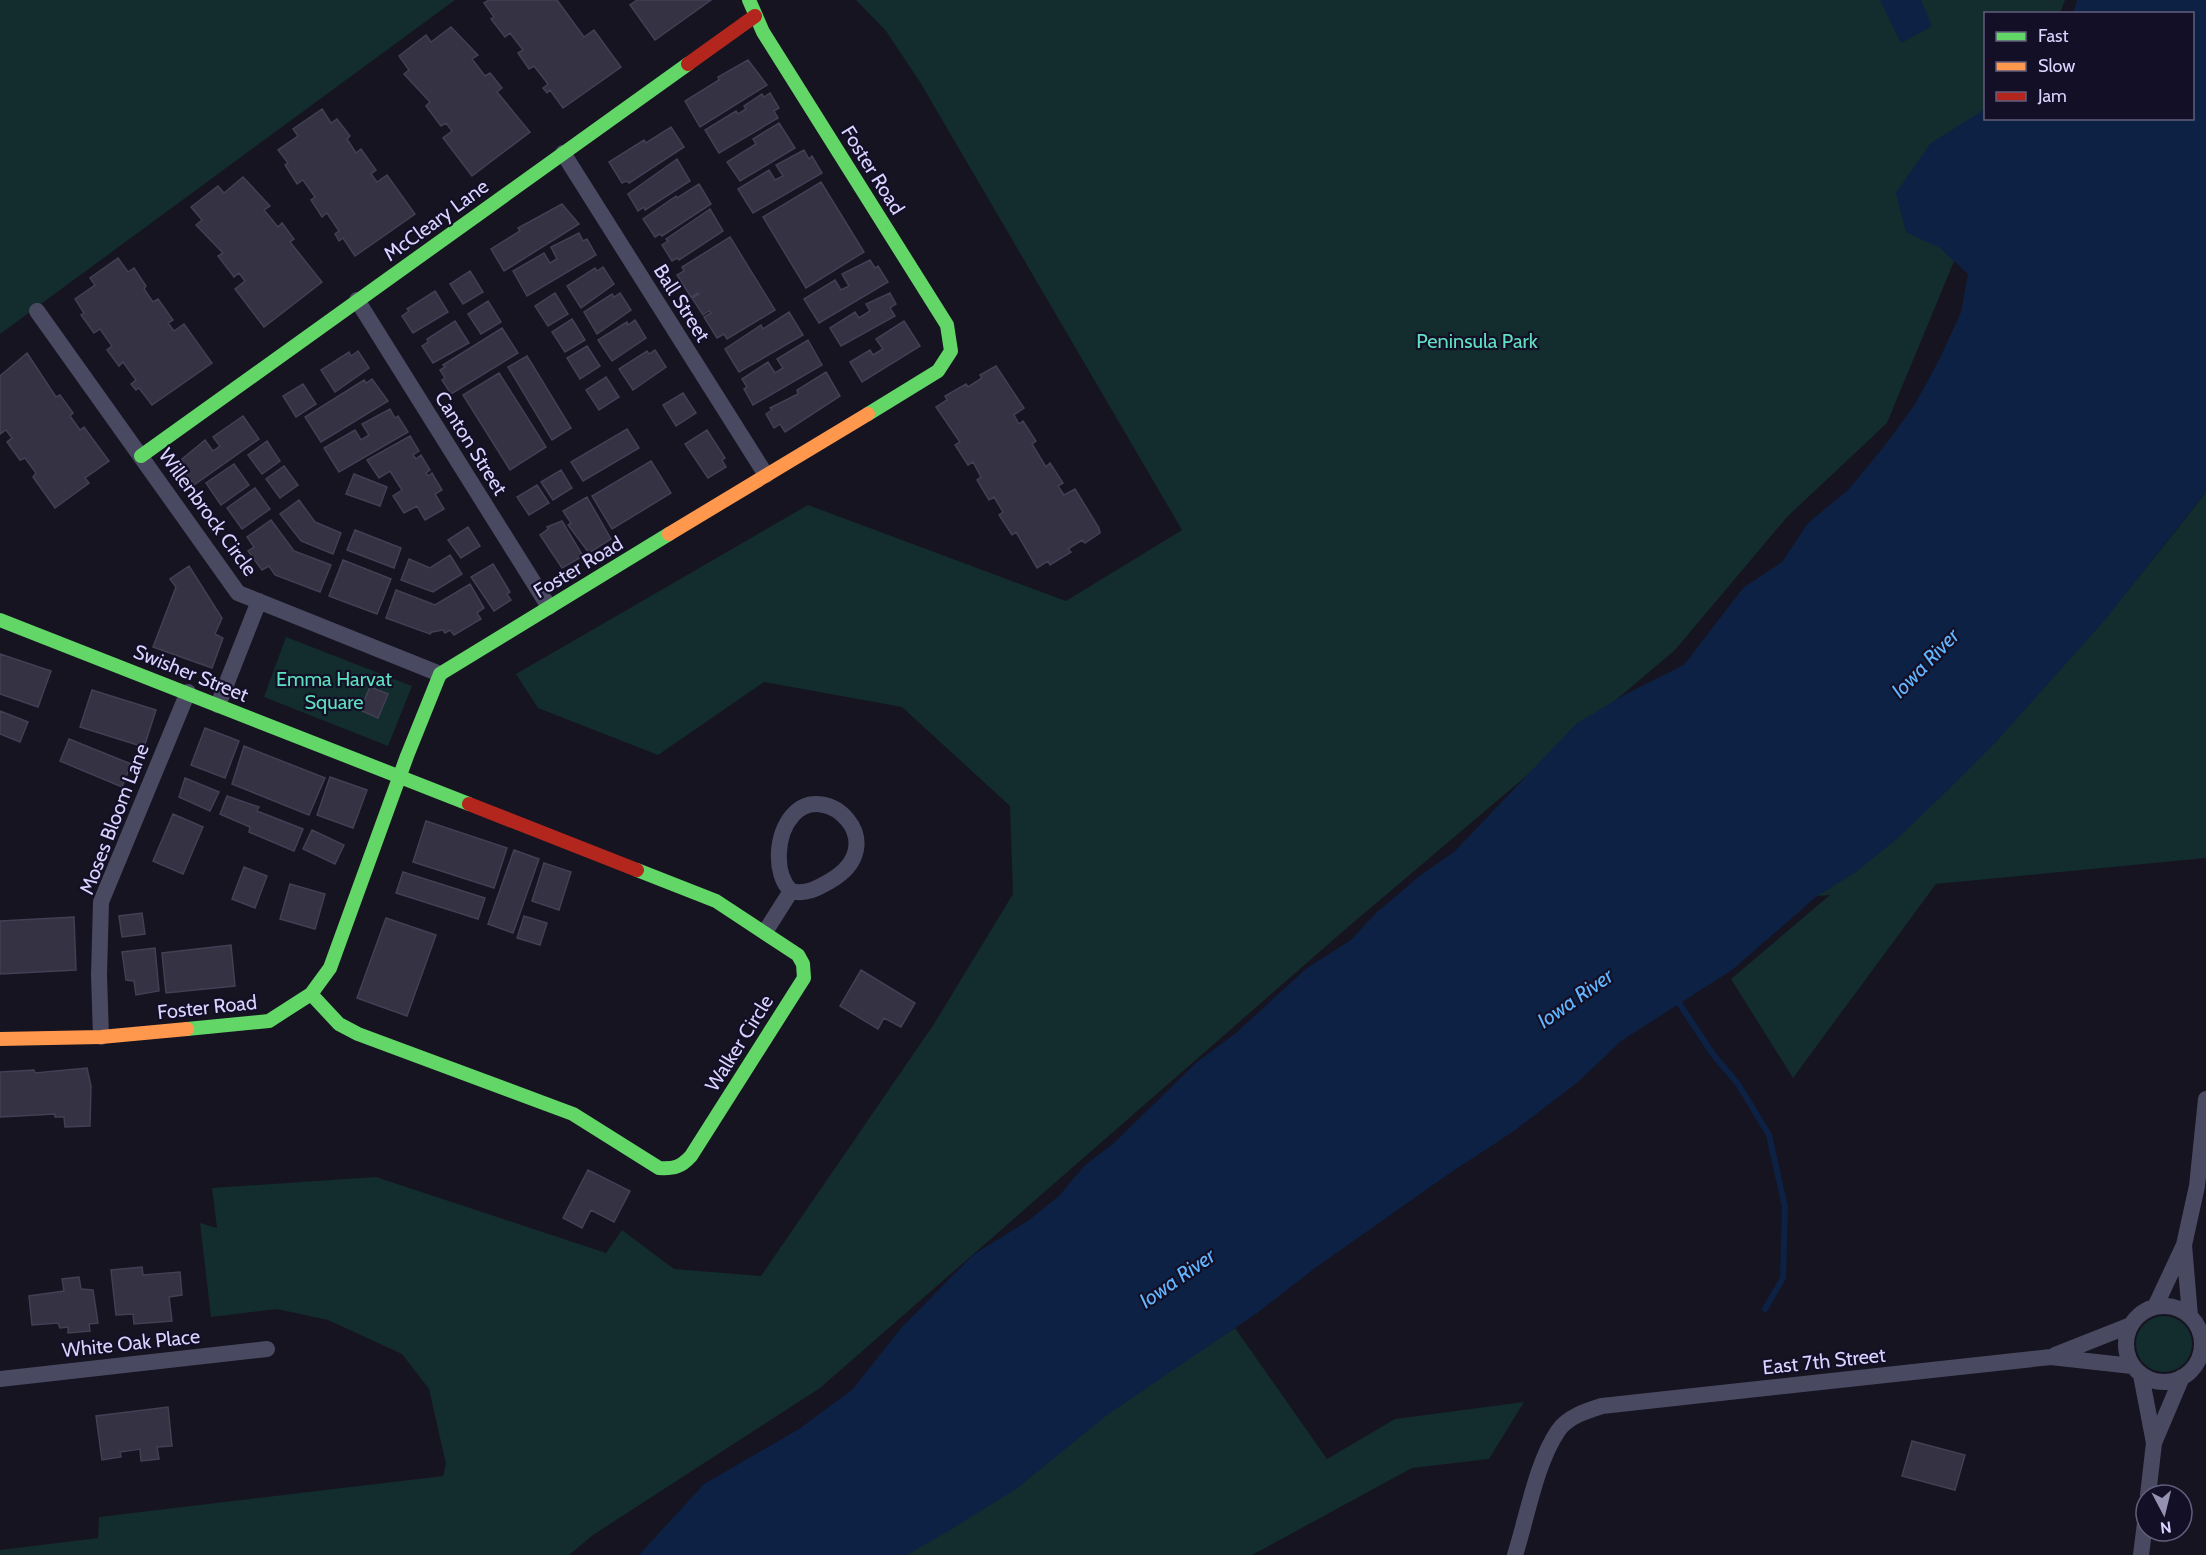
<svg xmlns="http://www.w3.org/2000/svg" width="2206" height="1555" font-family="Cabin,sans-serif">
  <rect width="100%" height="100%" fill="#161421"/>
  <path fill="#132c2d" d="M0,0H455L0,334Z
    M856,0H2065L2060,13L1986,14V118L2013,119L1887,423L1787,517L1675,650L1348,927L820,1388L593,1535L569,1555H0V1550L98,1538L99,1517L443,1476L446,1464L429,1389L402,1354L328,1320L277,1309L211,1317L200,1223L217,1228L212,1188L376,1177L606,1253L622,1230L674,1269L761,1276L934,1024L1013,894L1010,806L902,707L764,682L658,755L538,708L516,674L808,505L1066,601L1182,530L920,82L886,31Z
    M2206,492V858L1936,884L1793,1078L1731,979L1830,895L1817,896C1898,846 1964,774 2028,704C2091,636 2150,565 2206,492Z
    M286,637L412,686L388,746L264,697Z
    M2136 1344a28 28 0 1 1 56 0a28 28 0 1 1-56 0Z
    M1235,1328L1327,1459L1395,1419L1524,1402L1489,1459L1412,1468L1252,1555H874Z"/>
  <path fill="#0d2144" d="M1880,0H1921L1932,26L1901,43Z
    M2077,0H2206V492L2104,621L1995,743L1954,784L1899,837L1856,872L1817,896L1732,970L1621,1041L1578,1082L1514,1131L1447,1175L1315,1268L1257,1313L1107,1415L1016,1489L950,1530L907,1555H639L704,1484L799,1429L853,1389L901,1328L973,1255L1029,1220L1059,1196L1085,1165L1114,1143L1197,1062L1236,1033L1307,968L1351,940L1375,914L1421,875L1455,851L1576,724L1626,694L1684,665L1743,588L1782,562L1808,523L1848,490L1886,444L1915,404L1939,360L1961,312L1968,274L1940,248L1906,232L1896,193L1930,144L1985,109L1986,118H2192V14L2073,13Z"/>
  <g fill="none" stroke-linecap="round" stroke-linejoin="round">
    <path stroke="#0d2144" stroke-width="6" d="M1679,1003L1712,1053L1738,1084L1769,1135L1785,1207L1783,1278L1765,1309"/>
  </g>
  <path fill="#343243" stroke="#433f54" stroke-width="1.5" d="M489,0H557L584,37L594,30L621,67L563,108L550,90L547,93L543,88L548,84L534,66L529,69L518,53L523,50L510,33L505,37L491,19L494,17L484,3Z
    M637,0H711L655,40L630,5Z
    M451,27L478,55L472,59L485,76L490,73L502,88L497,92L530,132L472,176L443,138L452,131L446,123L441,126L426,106L430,102L404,74L409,70L399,56L426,35L431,42Z
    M748,60L767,85L700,127L685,101L719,80L718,77Z
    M770,93L779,108L774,111L778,118L719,153L705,130L736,111L738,114L746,109L744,106L762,94L764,97Z
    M322,109L331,123L337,119L350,136L347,139L356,153L361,149L376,170L371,174L377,182L387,175L415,214L355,256L343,238L339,241L335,234L339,231L327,213L322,217L311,200L315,197L303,180L297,184L285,165L288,163L278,150L298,136L293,129Z
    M779,123L795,148L740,181L727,162L756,144L753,139Z
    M671,127L684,147L629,183L626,181L622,183L609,162L644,140L646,143Z
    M804,150L809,159L812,156L822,173L753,213L738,189L769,170L775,180L783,176L776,165Z
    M677,159L690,181L645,210L644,207L638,211L628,194Z
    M243,177L270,206L264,210L278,227L282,223L294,239L290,242L322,282L264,327L235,289L245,281L239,273L234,277L218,256L223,253L196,225L202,220L191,207L218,186L224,193Z
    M821,182L864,252L806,288L763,217Z
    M699,184L711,204L662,236L660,234L655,237L643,219L676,196L677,198Z
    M562,204L579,224L504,271L491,249L520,231L518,228Z
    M710,209L723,231L679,260L677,258L672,261L662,245L668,241L666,239Z
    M579,233L583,241L587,239L596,255L527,296L513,271L544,253L550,263L557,259L551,247Z
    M730,237L775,310L727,339L724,334L717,338L704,317L711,313L709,311L703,315L692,298L699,294L698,293L691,297L677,275L684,271L682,267Z
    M118,258L128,272L134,268L146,286L144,289L153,302L158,299L173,320L168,323L174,331L184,324L212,363L152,405L139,388L136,390L131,384L136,380L123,362L119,366L107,350L112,346L100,329L94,333L81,315L84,313L75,299L95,285L90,278Z
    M870,260L875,268L878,266L888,282L819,323L804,299L835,280L841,290L849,286L842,274Z
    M603,267L614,284L581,308L567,286L595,268L597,271Z
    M470,271L483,292L463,304L450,284Z
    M435,291L448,312L413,333L402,316L409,311L407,309Z
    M555,293L568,314L548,326L535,306Z
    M620,293L631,310L597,334L584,312L612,294L614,297Z
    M890,293L896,304L890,308L895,316L841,346L830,328L855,312L859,318L870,311L866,304Z
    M488,301L501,322L481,334L468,314Z
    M789,312L803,335L739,372L725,349L761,325L763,329Z
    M572,319L585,340L565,352L552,332Z
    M635,320L646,338L612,361L598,340L627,322L628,325Z
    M455,321L469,343L433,363L422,346L428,342L427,339Z
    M904,321L920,346L862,382L850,362L870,350L873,355L883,349L876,339Z
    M502,328L518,353L451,394L442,380L445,378L440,370L445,367L443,365Z
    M808,340L822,365L753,405L744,389L747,387L742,379L768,362L775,373L783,368L777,359Z
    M587,346L600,366L580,379L567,358Z
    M655,350L666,367L633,390L619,369L647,351L649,354Z
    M358,351L369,368L335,392L321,370L349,352L351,356Z
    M27,353L56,397L60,395L73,413L70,416L80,430L84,427L109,461L85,478L89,483L55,508L33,477L36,473L25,458L20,460L7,442L12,438L6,430L0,434V376Z
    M527,356L571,428L552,440L508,367Z
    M996,366L1024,408L1014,415L1019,424L1023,421L1036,441L1032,444L1046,467L1050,463L1063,483L1058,486L1064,495L1075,489L1099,528L1100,533L1085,543L1082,540L1068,549L1071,552L1050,565L1048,561L1037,568L1016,532L1012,535L999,515L1003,512L994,497L989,500L977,480L981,477L973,462L968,465L955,445L960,442L936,407L947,400L945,396L966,384L968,387L982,378L980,375Z
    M826,372L840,396L785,432L780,424L774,428L766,414L772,410L770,408L798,394L797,390Z
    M499,373L546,447L510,470L463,395Z
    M606,377L619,397L599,410L586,390Z
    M372,379L388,401L321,442L305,417L364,380L366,383Z
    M303,384L316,404L296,417L283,396Z
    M683,393L696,413L676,426L663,405Z
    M390,409L395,418L398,416L408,432L339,472L324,448L355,430L361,440L369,435L362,424Z
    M243,416L259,439L194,485L183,470L186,467L181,460L205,440L213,451L220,446L213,437Z
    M627,429L639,448L583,481L571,462Z
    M707,430L725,458L722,460L726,467L708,478L685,444Z
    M410,436L419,451L413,455L416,459L421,455L430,470L426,473L428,476L432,473L442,490L435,494L444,509L425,520L417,506L404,513L393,496L402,490L390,471L379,478L367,460Z
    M267,441L280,461L262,474L248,455Z
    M651,461L671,493L612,529L592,496Z
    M234,464L249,485L221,505L206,483Z
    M284,466L298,485L280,498L266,479Z
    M561,470L572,488L553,500L541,482Z
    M354,474L387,487L380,506L346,494Z
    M537,485L549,503L529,515L517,497Z
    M255,488L270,509L242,529L227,508Z
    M587,497L611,539L589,553L568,525L571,523L563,511Z
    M299,500L315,522L341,533L333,554L301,541L280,514Z
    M271,520L294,551L331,565L320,592L275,575L269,566L262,570L248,551L254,547L247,537Z
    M562,521L583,556L562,568L540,535L548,529L547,527Z
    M468,527L480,546L461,558L448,540Z
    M355,530L401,548L394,568L347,550Z
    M450,555L462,574L433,592L401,580L409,559L430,568Z
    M343,560L391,579L377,614L329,596Z
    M493,564L510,592L507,594L511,600L494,611L471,577Z
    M189,566L222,618L215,634L223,638L212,668L153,647L176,587L170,579Z
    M470,584L484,608L477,613L481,619L454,635L450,630L445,633L443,630L432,632L430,634L386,618L396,590L435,605Z
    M0,654L51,671L38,707L0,694Z
    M370,687L388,694L378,718L360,710Z
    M92,690L156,710L144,747L80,727Z
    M0,711L28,722L20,742L0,734Z
    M205,728L239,741L225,778L191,765Z
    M69,739L131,764L122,787L60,761Z
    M244,746L325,778L309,815L232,784Z
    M330,777L367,790L353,828L317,815Z
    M185,778L219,792L210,811L179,797Z
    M227,796L259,807L257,811L303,829L294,851L249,832L250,827L220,814Z
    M173,814L203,827L183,874L153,861Z
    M426,821L507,848L494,888L413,862Z
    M312,830L344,845L335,864L303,849Z
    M514,850L539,859L513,933L488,924Z
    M544,863L571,872L559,910L532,901Z
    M244,867L267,876L255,908L232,899Z
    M403,872L485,898L478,919L396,893Z
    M290,884L325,894L315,929L280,919Z
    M142,913L145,934L122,937L119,916Z
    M524,916L547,923L540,945L517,938Z
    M74,917L76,970L0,974V921Z
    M386,918L436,935L407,1016L357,998Z
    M231,945L235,986L166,993L162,953Z
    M155,948L159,991L136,995L134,981L126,980L122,952Z
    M861,970L915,1003L901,1027L884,1018L878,1029L840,1006Z
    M87,1068L91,1086L90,1126L65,1127L64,1117H55V1114L0,1117V1072L34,1070L35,1073Z
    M588,1170L630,1191L614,1222L591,1210L582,1228L563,1218Z
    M142,1267L143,1275L180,1272L182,1295L169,1297L172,1321L134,1324L133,1314L116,1315L111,1270Z
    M79,1277L81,1289L93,1290L98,1323L89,1324L90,1331L68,1333V1327L60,1328L58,1323L32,1325L29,1296L64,1291L62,1279Z
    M168,1407L172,1446L157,1447L159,1459L141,1461L140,1449L120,1452L121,1457L102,1460L96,1416Z
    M1912,1441L1965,1455L1955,1490L1902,1476Z"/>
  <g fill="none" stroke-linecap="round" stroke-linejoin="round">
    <path stroke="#4a4962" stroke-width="16" d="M563,153L766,475
      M357,300L549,607
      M37,311L238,593L440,674
      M218,705L259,601
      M765,932L791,891C773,874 776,833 793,815C826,778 894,844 830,881C818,888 806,895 791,891
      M101,1037L99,975L101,902L188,692
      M2184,1245L2190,1316
      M2126 1344a38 38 0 1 1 76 0a38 38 0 1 1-76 0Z
      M2155,1307L2184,1245L2197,1186L2206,1099
      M2055,1355L2131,1325
      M2141,1375L2154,1443
      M0,1379L267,1349
      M2148,1495L2154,1443L2182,1377
      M1515,1555C1527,1518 1536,1463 1558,1431C1567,1417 1586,1411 1602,1406L2051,1357L2132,1366
      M2141,1555L2146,1515"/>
    <path stroke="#63d668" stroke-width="14" d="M749,0L763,32L947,325L951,351L938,371L868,414
      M141,456L688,64
      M0,620L469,804
      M311,994L339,1024L358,1034L573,1114L659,1168C674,1169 681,1167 691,1156L804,978L803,964L798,955L716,901L637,870
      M187,1029L269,1021L311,994L330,968L407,756L440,674L669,534"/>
    <path stroke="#ff974d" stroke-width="14" d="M669,534L868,414
      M0,1039L101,1037L187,1029"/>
    <path stroke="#b3261e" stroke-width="14" d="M688,64L755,16
      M469,804L637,870"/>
  </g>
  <g text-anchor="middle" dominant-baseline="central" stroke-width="4.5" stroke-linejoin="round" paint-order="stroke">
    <g font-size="20" fill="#d9d4ff" stroke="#130f26">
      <text transform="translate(873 170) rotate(58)">Foster Road</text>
      <text transform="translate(436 220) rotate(-36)">McCleary Lane</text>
      <text transform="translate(682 303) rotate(58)">Ball Street</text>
      <text transform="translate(471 443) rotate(58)">Canton Street</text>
      <text transform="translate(208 512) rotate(54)">Willenbrock Circle</text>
      <text transform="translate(578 567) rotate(-31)">Foster Road</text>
      <text transform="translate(191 673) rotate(22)">Swisher Street</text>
      <text transform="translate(114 819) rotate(-69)">Moses Bloom Lane</text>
      <text transform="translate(207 1007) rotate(-6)">Foster Road</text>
      <text transform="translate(739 1043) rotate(-58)">Walker Circle</text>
      <text transform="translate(131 1343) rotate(-6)">White Oak Place</text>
      <text transform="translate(1824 1361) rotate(-6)">East 7th Street</text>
    </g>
    <g font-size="20" fill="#5fe0c0" stroke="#130f26">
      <text x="1477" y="341">Peninsula Park</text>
      <text x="334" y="679">Emma Harvat<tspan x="334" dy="23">Square</tspan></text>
    </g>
    <g font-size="21" font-style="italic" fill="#62b6ff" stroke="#130f26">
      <text transform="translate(1925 663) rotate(-46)">Iowa River</text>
      <text transform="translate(1575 998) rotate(-35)">Iowa River</text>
      <text transform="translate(1177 1278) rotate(-35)">Iowa River</text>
    </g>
  </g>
  <rect x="1984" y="12" width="210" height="108" fill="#130f26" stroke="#625e7d" stroke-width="1.5"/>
  <rect x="1996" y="32" width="30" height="9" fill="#63d668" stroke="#625e7d" stroke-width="1.5"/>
  <text x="2038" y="42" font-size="18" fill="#d9d4ff">Fast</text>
  <rect x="1996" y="62" width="30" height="9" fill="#ff974d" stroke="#625e7d" stroke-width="1.5"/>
  <text x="2038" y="72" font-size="18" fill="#d9d4ff">Slow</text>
  <rect x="1996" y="92" width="30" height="9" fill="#b3261e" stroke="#625e7d" stroke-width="1.5"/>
  <text x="2038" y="102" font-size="18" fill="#d9d4ff">Jam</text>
  <g transform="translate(2164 1513) rotate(173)"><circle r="28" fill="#130f26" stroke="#625e7d" stroke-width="1.5"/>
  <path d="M0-4.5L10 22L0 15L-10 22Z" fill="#9591b1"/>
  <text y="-9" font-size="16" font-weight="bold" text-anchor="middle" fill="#d9d4ff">N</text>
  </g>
</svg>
